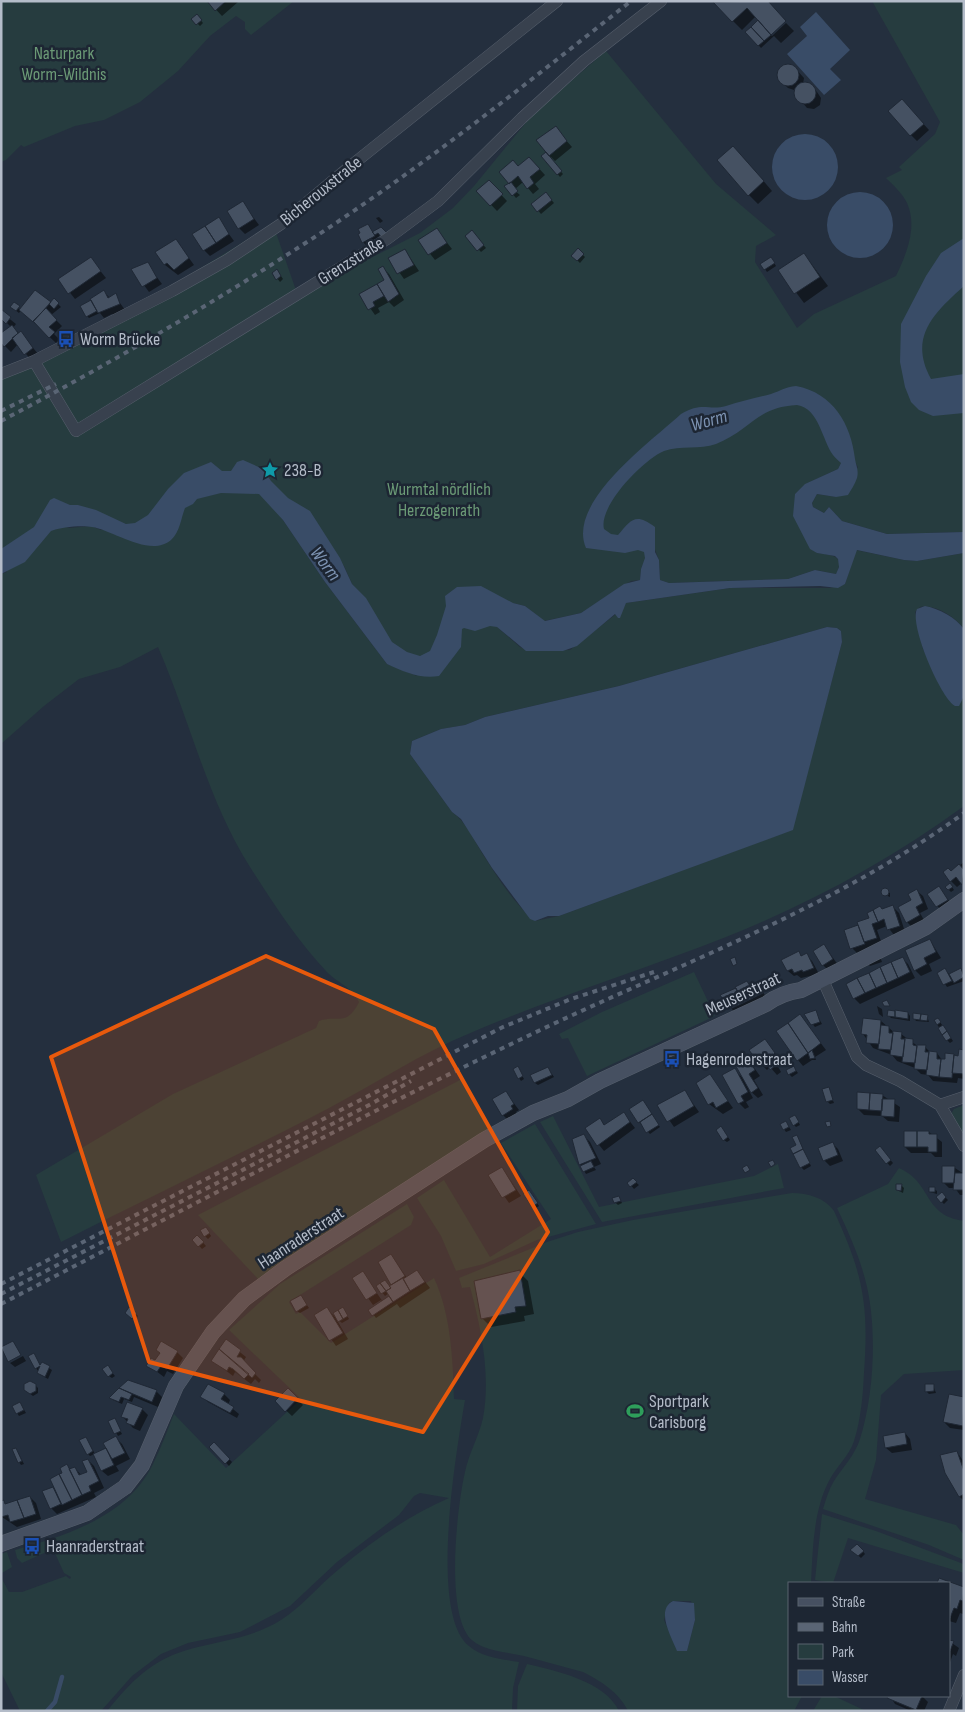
<svg xmlns="http://www.w3.org/2000/svg" width="965" height="1712" font-family="'Sofia Sans Condensed',sans-serif">
  <rect width="100%" height="100%" fill="#242f3e"/>
  <path fill="#263c3f" fill-rule="evenodd" d="M1,1H294L251,35L245,29V22L236,16L210,36L178,71L140,102L104,120L75,126L24,147L21,145L6,160L1,162Z
    M872,1H964V532L887,534L842,521L829,507L824,513L813,507L812,503L817,494L836,497L858,467L855,462L841,463L838,469L810,482L795,494V505L817,553C831,555 846,555 836,574L815,570L788,579L669,583L660,580L659,560L654,547L646,558L641,569L640,580L631,581L581,613L544,621L525,606L513,603L497,627L520,647L531,651L570,650L616,614L618,618L626,603L730,588H830L845,584L856,550L904,560L917,561L964,553V629C955,617 936,604 920,607L915,612L923,649L948,699L963,698L964,696V806C890,860 811,903 726,937C635,973 541,1001 452,1041C403,1064 358,1094 310,1118C228,1160 144,1200 61,1242L36,1175L173,1094L316,1028L319,1021C337,1014 346,1028 359,1002C351,986 337,983 326,971C297,940 273,903 250,867C207,799 190,720 158,647L120,667L79,679L44,706L1,744V574L7,572L1,563V371L150,299L273,224L299,299L341,273L420,233L453,208L474,186L533,114L606,51L716,184L776,235L756,246L755,262L797,328L814,314L896,276C906,255 918,227 907,203C903,194 893,185 886,178L902,170L899,167L935,134L940,122ZM70,505H78L126,524L101,530L91,526L69,528L64,526L54,530ZM279,514L344,566L352,584L399,655L417,676L387,664L325,582ZM827,627L837,628L841,631L842,642L792,830L559,916L535,921C513,903 497,876 482,853C473,838 466,822 452,812L410,754L412,741L441,729L465,725L485,717L619,686Z
    M694,972L715,1016L587,1076L568,1038L562,1039L559,1034L602,1012Z
    M462,1079L490,1128L258,1279L198,1215Z
    M964,1105V1139L951,1114L954,1109Z
    M553,1116L599,1207L754,1176L778,1164L784,1188L602,1222L540,1122Z
    M535,1124L596,1224L537,1240L484,1264L456,1271L441,1236L417,1198L444,1180L490,1257L551,1219L501,1143Z
    M899,1168C933,1183 922,1215 964,1221V1370L904,1374L881,1395L876,1460L865,1499L956,1525L964,1535V1560L929,1545L823,1509C826,1499 829,1489 834,1481C843,1467 855,1455 860,1439C874,1395 877,1331 867,1287C861,1260 849,1233 837,1208L888,1184Z
    M792,1193C808,1193 825,1198 834,1211C863,1274 869,1304 864,1373C863,1395 861,1419 854,1441C849,1456 837,1466 830,1479C813,1510 813,1549 811,1583H789V1696H802L794,1711H628C620,1693 599,1680 583,1672C563,1667 544,1661 524,1656C508,1652 487,1652 473,1641C444,1618 457,1506 465,1472C469,1453 479,1436 483,1418C491,1375 481,1328 470,1287L462,1288L459,1278L547,1242L578,1232L633,1220ZM673,1601H691L695,1620L687,1651L677,1650L664,1620L669,1603Z
    M407,1204L414,1217L411,1225L289,1302L296,1314L300,1312L331,1343L434,1278C451,1314 453,1360 454,1399L465,1400C457,1448 428,1613 469,1646C482,1658 503,1659 519,1662L513,1688L512,1711H107C131,1682 150,1661 187,1650C220,1640 251,1639 281,1620C303,1606 318,1586 338,1570C372,1541 408,1516 449,1498L420,1493L414,1496L399,1515L337,1562L290,1606L240,1632L188,1643L161,1654L132,1676L101,1711H20L1,1672V1554L7,1552L12,1567L2,1573V1579L9,1592H22L66,1576L70,1579L71,1577L64,1573L53,1549L22,1563L17,1558L15,1550C67,1535 127,1517 153,1464C161,1448 167,1431 174,1414L226,1468L301,1399L229,1330L280,1284Z
    M822,1514L876,1531L961,1563L964,1565V1573L848,1538L833,1583L815,1580Z
    M527,1664C556,1671 605,1681 619,1711H517L518,1686Z
    M822,1696H834L866,1711H813Z"/>
  <path fill="#394c67" fill-rule="evenodd" d="M816,12L850,50L830,69L841,80L824,95L787,54L807,36L800,27Z
    M772 167a33 33 0 1 1 66 0a33 33 0 1 1-66 0Z
    M827 225a33 33 0 1 1 66 0a33 33 0 1 1-66 0Z
    M964,238V286C934,313 908,337 931,379L964,374V413L933,416L919,410L911,402L905,387L900,362L901,324L926,276L941,253Z
    M796,386C833,393 851,424 855,459C856,466 859,470 857,478C855,484 851,490 848,495L836,497L817,494L812,503L813,507L824,513L829,507L842,521L887,534L964,532V553L917,561L904,560L857,550L845,584L838,588L820,586L730,588L626,603L620,618H618L615,614L577,646L563,651H526L497,627L490,626L475,631L464,628L462,629L461,647L439,676C420,679 404,672 387,664L325,582L283,520L259,494L221,493L197,499L193,504L185,508C181,518 180,532 171,540C150,558 113,530 92,527C82,525 61,527 51,531L25,562L1,574V549L34,527L50,500L54,498L70,505H78L96,510L126,524L135,523L148,515L168,489L184,473L211,462L222,471H231L237,462L243,460L263,469L271,481L288,498L310,511L340,558L352,584L366,598L392,642L407,652L420,656L430,651L437,635L446,606L445,596L457,587L481,586L513,603L525,606L545,621L581,613L624,584L640,580L641,569L645,558L644,552L638,550L625,553L586,548C566,502 652,441 681,414C703,401 708,411 726,406C741,401 756,398 771,394C780,391 785,387 796,386ZM797,405C819,408 822,440 833,455C835,458 838,460 841,463L838,469L805,484L795,494L793,516L810,549L817,553L835,556L838,559L839,567L836,574L815,570L788,579L669,583L660,580L659,560L655,552V527C635,512 631,520 618,535L611,534L604,529C598,506 644,459 664,451C680,445 700,450 716,444C750,431 756,407 797,405Z
    M925,606C940,609 955,617 964,629V696L959,706H955C940,697 909,624 917,609Z
    M827,627L837,628L841,631L842,642L793,830L559,916H548L535,921L530,919L492,868L461,819L452,812L410,754L412,741L441,729L465,725L485,717L619,686Z
    M673,1601L694,1603L695,1620L687,1651H677C672,1638 655,1610 673,1601Z"/>
  <path fill="#0007" d="M208,1H238V2L222,16Z
    M766,1L770,34L772,36L786,23L794,31L781,43L774,36L761,48L747,32L760,20L756,16L742,30L714,2Z
    M197,16L203,23L200,26L193,19Z
    M786,66L794,67L804,78L803,84L810,85L817,92L821,98L820,105L814,109L807,108L796,95L797,91L788,88L782,82L779,77L781,69Z
    M908,107L929,130L917,141L911,135Z
    M555,128L572,147L555,161L551,157L549,158L563,174L560,177L543,156L547,153L538,140Z
    M742,156L772,191L758,204L749,195Z
    M535,164L545,175L535,184L539,189L533,194L523,182L514,190L520,195L516,198L506,186L513,188L501,172Z
    M489,182L507,201L497,211L478,191Z
    M548,196L554,203L541,214L533,204Z
    M243,203L259,225L245,234L239,228Z
    M379,217L383,221L380,223L376,218Z
    M218,219L234,241L210,256L204,250Z
    M368,225L373,233L381,228V235L366,245L363,242Z
    M437,230L452,249L435,260L420,241Z
    M472,232L486,248L481,252L467,236Z
    M176,240L194,265L178,275L165,265L157,253Z
    M405,250L419,271L404,279L390,259Z
    M578,250L585,257L580,263L573,256Z
    M804,254L828,286L804,303L780,271Z
    M90,258L106,278L75,299L60,280Z
    M773,261L776,266L767,272L765,269Z
    M147,264L162,284L149,292L133,270Z
    M383,268L389,274L404,300L394,307L389,302L378,308L380,312L375,315L361,295L386,281Z
    M273,273H279L283,279L280,282Z
    M104,292L110,298L115,296L125,310L114,316L112,314L104,318L100,313L89,318L87,316Z
    M54,300L61,307L51,315L62,326L54,334L59,339L56,343L21,310L19,313L11,307L21,309L51,303Z
    M1,312L16,324L13,328L26,339L38,354L31,360L18,344L11,352L5,346L11,327L3,319L1,320Z
    M964,862V885L962,883L957,887L951,881V872Z
    M952,887L954,890L951,892L949,890Z
    M939,888L953,906L942,912L929,894Z
    M884,890L890,893V897L883,894Z
    M917,891L923,896L928,909L920,913L925,922L913,928L907,922Z
    M893,907L899,913L905,932L894,935L887,926L877,930L882,944L876,946L882,962L870,966L852,948L871,918L883,910Z
    M930,940L941,958L929,964L932,971L921,976L915,970Z
    M824,945L838,965L829,971L823,965Z
    M799,953L803,957L806,955L812,961L819,974L801,978L797,975L794,976L788,971Z
    M902,958L908,964L915,978L860,1004L854,998Z
    M945,970L950,975L961,970L964,973V981L947,987L938,973Z
    M747,983L753,989L759,986L768,1000L736,1014L731,1008Z
    M877,1006L882,1009L883,1017L879,1014Z
    M815,1011L822,1024L815,1027L805,1015Z
    M908,1013L910,1016V1021L891,1018L889,1016Z
    M800,1016L826,1050L815,1057L816,1060H812L803,1066L798,1060Z
    M927,1016L929,1022L916,1021L914,1018Z
    M881,1021L896,1034H901L919,1047H925L931,1053H937L942,1060L946,1061V1054L959,1057L964,1051V1079L958,1078L957,1083L933,1081L928,1075L921,1074L915,1068L897,1061L892,1055L873,1048L863,1034Z
    M935,1021L940,1022L953,1041L950,1043L947,1040Z
    M765,1040L780,1060L776,1063L781,1072L777,1075L770,1067L767,1070L761,1064Z
    M745,1055L760,1076L754,1080L763,1095L758,1098L748,1089L753,1098L746,1102L749,1107L745,1109L739,1103L734,1070L743,1078Z
    M518,1068L524,1079L521,1081L519,1078Z
    M548,1068L554,1077L538,1085L535,1083Z
    M794,1068L798,1073L792,1077L789,1074Z
    M710,1076L733,1108L723,1114L709,1104Z
    M828,1088L834,1103L830,1104L827,1101Z
    M685,1092L699,1112L674,1127L659,1105Z
    M506,1093L519,1110L516,1112L518,1116L509,1121L503,1115Z
    M882,1095L900,1107L899,1122L888,1121L882,1116L864,1115L858,1109Z
    M643,1102L660,1127L650,1134L639,1122Z
    M624,1114L635,1128L604,1151L586,1129L600,1120L606,1126Z
    M797,1119L800,1125L796,1127L794,1125Z
    M786,1122L791,1130L786,1132L781,1125Z
    M724,1131L730,1140L727,1142L724,1140Z
    M929,1132L942,1142V1157H935L931,1153H911L905,1147Z
    M584,1136L590,1142L601,1164L594,1167L596,1170L586,1174L580,1164Z
    M797,1136L811,1166L804,1170L801,1167Z
    M832,1143L838,1149L843,1161L830,1166L824,1160Z
    M876,1150H882L893,1163L890,1166Z
    M944,1167L955,1168L964,1174V1195H960L955,1188H949L943,1182Z
    M502,1168L521,1196L509,1203L490,1176Z
    M633,1180L639,1185L634,1189L629,1183Z
    M901,1185L904,1188L903,1193L897,1190Z
    M934,1189L937,1191V1194L930,1192Z
    M531,1194L539,1206L535,1209L533,1206Z
    M942,1194L948,1200L944,1204L938,1198Z
    M619,1197L622,1203L618,1205L615,1202Z
    M208,1231L211,1236L208,1239L205,1236Z
    M197,1236L206,1246L202,1249L194,1240Z
    M391,1255L407,1278L417,1271L430,1288L400,1308L397,1304L376,1318L370,1310L382,1302L381,1300L373,1305L354,1278L363,1273L383,1302L391,1296L389,1293L385,1296L378,1287L390,1288L393,1285L379,1263Z
    M519,1272L528,1281L534,1314L524,1316L525,1321L491,1327L482,1318Z
    M303,1299L309,1308L300,1313L297,1311Z
    M327,1309L335,1317L348,1339L336,1346L315,1316Z
    M345,1312L349,1319L342,1323L337,1319Z
    M136,1314L138,1316L136,1320L129,1315Z
    M226,1341L246,1357L243,1362L261,1380L259,1383L255,1379L251,1384L235,1372L233,1376L212,1360Z
    M177,1352L183,1358L173,1374L167,1371L164,1377L148,1365Z
    M34,1355L41,1367L42,1364L52,1370L48,1379L41,1375L36,1368Z
    M23,1356L26,1361L15,1367L10,1363Z
    M110,1370L115,1376L112,1378L109,1376Z
    M128,1381L156,1391L162,1397L158,1407L134,1397L132,1402L124,1399L122,1404L113,1400L111,1398Z
    M35,1385L38,1388V1393L33,1396L29,1393Z
    M933,1385L936,1393L929,1394L926,1391Z
    M288,1390L303,1405L292,1416L276,1401Z
    M224,1394L230,1400L228,1405L239,1414L237,1418L208,1402L202,1396Z
    M964,1398V1430L950,1428L944,1422Z
    M20,1403L26,1413L19,1416L17,1413Z
    M128,1404L142,1409L148,1415L140,1431L133,1428L123,1417Z
    M114,1419L122,1434L118,1436L110,1421Z
    M905,1433L910,1439L912,1450L892,1453L886,1448Z
    M86,1438L95,1454L108,1449L116,1438L122,1444L130,1459L116,1466L119,1471L108,1476L102,1471L95,1454L90,1456L88,1454Z
    M214,1444L232,1462L229,1466L211,1447Z
    M16,1449L24,1464L21,1465L19,1462Z
    M957,1452L964,1462V1501L960,1497Z
    M88,1460L94,1466L104,1488L94,1493L96,1497L57,1514L51,1508L43,1492L55,1487L66,1465L71,1470L75,1468L81,1475L88,1473Z
    M30,1497L36,1503L41,1519L17,1527L2,1517L3,1502L6,1505Z
    M860,1548L865,1554L861,1558L852,1550Z
    M940,1579L964,1588V1611L963,1614L960,1613L956,1623L949,1621V1583H938Z
    M949,1641L959,1648L956,1656L953,1654L949,1665Z
    M890,1696H922L928,1702L924,1711H911L895,1704Z"/>
  <g fill="none" stroke-linecap="round" stroke-linejoin="round">
    <path stroke="#394c67" stroke-width="4.5" d="M47,1711L55,1702L62,1677"/>
  </g>
  <path fill="#455162" stroke="#1f2835" d="M207,1H226L215,11Z
    M768,1L786,21L771,35L747,8L732,22L713,2Z
    M197,14L202,20L196,25L191,19Z
    M758,20L771,35L764,41L751,27Z
    M751,27L764,41L758,46L745,32Z
    M777 75a11 11 0 1 1 22 0a11 11 0 1 1-22 0Z
    M794 93a11 11 0 1 1 22 0a11 11 0 1 1-22 0Z
    M902,99L924,124L910,136L888,111Z
    M556,126L567,141L549,156L536,140Z
    M733,146L764,181L748,196L717,160Z
    M546,152L562,171L557,175L541,156Z
    M529,157L540,169L530,177L534,183L527,189L518,176L509,184L499,172L513,160L518,166Z
    M489,180L503,194L490,206L476,191Z
    M511,182L518,191L512,196L504,186Z
    M546,192L552,200L537,212L531,204Z
    M243,201L254,219L238,229L227,211Z
    M219,217L229,234L216,243L205,226Z
    M368,224L375,236L362,243L358,234L360,233L358,229Z
    M205,226L216,243L203,251L192,234Z
    M381,227L388,234L382,238L378,233L375,235L372,232Z
    M437,228L447,243L428,255L418,240Z
    M472,230L484,245L477,251L465,236Z
    M176,239L189,258L174,270L167,263L164,265L155,252Z
    M578,248L584,254L577,261L571,256Z
    M405,249L414,265L397,274L388,258Z
    M804,253L820,277L794,294L778,270Z
    M91,257L101,271L68,294L58,279Z
    M771,257L775,263L764,270L760,264Z
    M148,262L157,278L142,287L131,269Z
    M383,266L399,294L388,302L377,284L384,280L378,269Z
    M277,269L281,276L276,280L272,273Z
    M377,284L384,296L373,302L375,306L368,310L359,294Z
    M35,290L51,302L33,322L19,310Z
    M104,290L108,298L116,293L120,304L98,313L90,299Z
    M54,298L59,303L54,309L49,304Z
    M91,300L97,311L86,317L80,306Z
    M14,302L20,306L16,311L10,307Z
    M46,308L57,320L49,327L55,332L49,338L33,321Z
    M1,309L11,317L6,324L1,319Z
    M12,325L18,333L4,347L1,343V333Z
    M21,331L33,348L24,355L12,338Z
    M959,864L964,870L962,885L956,877L950,882L943,872L948,868L951,871Z
    M950,883L953,887L948,890L945,887Z
    M939,886L948,900L936,907L927,894Z
    M881 892a4 4 0 1 1 8 0a4 4 0 1 1-8 0Z
    M917,889L923,903L916,907L920,915L906,923L898,907L911,900L908,894Z
    M893,905L900,926L887,930L884,919L878,922L873,910L880,906L882,909Z
    M873,910L878,922L872,924L877,938L864,942L857,922L869,918L867,913Z
    M858,925L865,944L850,949L844,930Z
    M930,939L936,952L924,958L927,964L914,971L905,950Z
    M824,944L833,959L822,966L813,951Z
    M799,951L801,956L807,953L814,968L803,972L802,970L794,973L792,969L787,971L781,960Z
    M735,957L737,964L733,966L730,959Z
    M903,957L910,972L898,978L891,962Z
    M891,962L898,978L887,983L880,967Z
    M880,967L887,983L876,988L869,973Z
    M945,968L952,981L943,985L937,973Z
    M961,968L964,977L954,983L949,974Z
    M869,973L876,988L865,993L857,978Z
    M857,978L865,993L853,999L846,984Z
    M747,981L751,988L759,985L763,993L743,1003L735,987Z
    M736,988L743,1003L730,1009L720,995Z
    M887,1000L890,1006H884L882,1002Z
    M816,1010L820,1022L811,1025L804,1014Z
    M888,1010L895,1011V1017L887,1016Z
    M895,1010L908,1012V1019L895,1017Z
    M913,1013L921,1014L920,1020L913,1019Z
    M800,1014L821,1043L808,1053L788,1023Z
    M921,1014L928,1015L927,1021L920,1020Z
    M863,1018L881,1020L879,1044L866,1043L867,1035L861,1034Z
    M938,1018L941,1022L937,1025L934,1020Z
    M788,1023L808,1053L797,1061L776,1031Z
    M881,1025L889,1026V1033H893L891,1050L878,1049Z
    M943,1025L947,1031L942,1035L938,1028Z
    M893,1031L902,1032L901,1039H905L903,1057L890,1055Z
    M947,1031L951,1038L946,1041L942,1035Z
    M905,1038L913,1039V1045L917,1046L915,1063L902,1062Z
    M765,1039L775,1053L771,1057L776,1065L770,1070L765,1061L760,1065L749,1050Z
    M917,1045H926L925,1052H929L927,1070L914,1069Z
    M959,1049L964,1050V1074L952,1073L954,1055L958,1056Z
    M812,1050L815,1058L810,1059L808,1053Z
    M929,1051L937,1052V1059H941L939,1077L926,1075Z
    M745,1053L755,1070L749,1074L758,1088L751,1093L733,1061Z
    M945,1053L954,1054L952,1078L939,1077L941,1059H945Z
    M518,1066L523,1076L518,1079L513,1069Z
    M794,1066L796,1071L788,1075L786,1070Z
    M548,1067L552,1075L534,1083L530,1075Z
    M735,1068L748,1092L741,1096L744,1101L738,1104L722,1075Z
    M710,1074L728,1101L716,1108L713,1102L708,1105L696,1083Z
    M829,1087L833,1100L826,1102L822,1089Z
    M685,1090L694,1106L667,1122L657,1105Z
    M506,1091L514,1104L511,1106L513,1109L502,1116L492,1099Z
    M857,1092L870,1093L869,1110L857,1109Z
    M870,1093L883,1094L882,1111L869,1110Z
    M882,1099H895L894,1117L881,1116Z
    M643,1100L652,1114L638,1123L629,1109Z
    M624,1112L630,1122L597,1146L585,1128L600,1118L604,1125Z
    M652,1114L659,1125L646,1133L640,1122Z
    M795,1115L799,1122L793,1126L789,1118Z
    M786,1121L789,1127L783,1130L780,1124Z
    M830,1121L831,1126L827,1127L825,1122Z
    M721,1126L728,1137L723,1141L716,1130Z
    M904,1131H917V1147H904Z
    M917,1131H929V1134H937V1152H928V1147H917Z
    M584,1134L596,1158L579,1165L572,1139Z
    M797,1135L803,1149L793,1154L790,1148L796,1145L792,1137Z
    M833,1142L838,1155L823,1161L818,1148Z
    M880,1146L891,1160L886,1164L875,1150Z
    M803,1149L810,1163L800,1168L793,1154Z
    M773,1160L775,1164L771,1167L768,1162Z
    M591,1161L594,1167L583,1172L580,1166Z
    M747,1165L750,1170L745,1173L742,1168Z
    M942,1166H955L954,1183H942Z
    M502,1167L516,1190L502,1198L488,1175Z
    M955,1173H964V1190H953Z
    M633,1178L637,1182L630,1187L627,1183Z
    M896,1184H902L901,1191L896,1190Z
    M929,1187H935V1192H929Z
    M529,1190L538,1203L532,1207L523,1194Z
    M942,1192L946,1197L941,1203L936,1197Z
    M619,1196L621,1201L614,1203L612,1198Z
    M206,1227L210,1233L204,1237L200,1230Z
    M197,1235L204,1242L198,1247L192,1240Z
    M391,1254L405,1276L391,1285L378,1262Z
    M417,1270L425,1282L410,1291L403,1279Z
    M520,1270L526,1306L515,1307L516,1312L481,1319L474,1281Z
    M363,1271L377,1293L366,1300L352,1278Z
    M403,1278L410,1291L393,1302L386,1291L391,1288L389,1286Z
    M385,1280L391,1288L386,1291L380,1283Z
    M380,1283L386,1291L381,1294L376,1286Z
    M301,1295L307,1305L296,1312L290,1301Z
    M389,1296L393,1302L372,1316L368,1310Z
    M129,1307L137,1313L132,1319L125,1313Z
    M327,1307L343,1333L329,1341L314,1315Z
    M343,1307L348,1316L343,1319L338,1310Z
    M338,1310L343,1319L338,1322L333,1313Z
    M226,1339L241,1350L237,1357H241L256,1373L252,1378L219,1349Z
    M13,1341L21,1355L8,1362L1,1347Z
    M161,1341L178,1351L167,1369L161,1366L157,1372L146,1366L151,1358L155,1360L160,1353L156,1350Z
    M219,1349L249,1374L244,1379L233,1369L229,1367L227,1371L211,1361Z
    M34,1353L40,1365L42,1362L50,1366L45,1377L37,1373L40,1366L35,1369L28,1356Z
    M108,1365L113,1373L108,1377L102,1369Z
    M128,1380L157,1390L152,1402L119,1388Z
    M30,1381L36,1384V1391L30,1394L24,1390V1384Z
    M208,1384L225,1393L221,1399L234,1407L230,1413L200,1397Z
    M925,1384H934V1391L925,1392Z
    M119,1388L132,1394L129,1400L121,1397L119,1402L109,1398Z
    M288,1388L298,1398L285,1412L275,1401Z
    M949,1394L964,1397L963,1426L943,1422Z
    M20,1402L24,1410L16,1414L12,1406Z
    M127,1402L143,1408L134,1426L126,1423L128,1419L121,1417Z
    M115,1418L121,1431L114,1434L108,1421Z
    M905,1432L907,1444L885,1448L883,1436Z
    M116,1436L125,1453L112,1459L103,1443Z
    M86,1437L93,1451L87,1455L79,1440Z
    M214,1442L230,1459L225,1464L209,1447Z
    M16,1448L22,1461L18,1463L12,1449Z
    M106,1448L114,1465L101,1471L93,1454Z
    M957,1451L964,1471V1494L959,1497L945,1473L940,1455Z
    M88,1459L99,1481L89,1486L91,1491L82,1495L69,1469L75,1467L79,1475L87,1472L82,1461Z
    M67,1464L82,1495L72,1500L59,1474L62,1473L60,1468Z
    M59,1474L72,1500L62,1505L50,1479Z
    M53,1487L61,1504L50,1509L42,1491Z
    M30,1496L36,1514L24,1518L17,1500Z
    M4,1500L5,1504L17,1500L24,1518L10,1522L8,1515L1,1517V1501Z
    M857,1544L864,1551L858,1556L850,1550Z
    M939,1578L964,1587L963,1601L960,1600L957,1609L954,1608L950,1618L949,1583H937Z
    M949,1640L954,1641L950,1651L949,1650Z
    M888,1696H922L916,1710L887,1698Z"/>
  <g fill="none" stroke-linecap="round" stroke-linejoin="round">
    <g stroke="#565f6c" stroke-width="12">
      <path id="street" d="M34,361L76,431L387,239L438,201L522,118L584,61L661,1
        M1,374L34,361L172,291L227,260L281,224L348,168L557,1
        M822,978L857,1057L866,1065L900,1081L940,1105L964,1146
        M940,1105L964,1097
        M949,1711L964,1675"/>
    </g>
    <g stroke="#565f6c" stroke-width="16">
      <path id="secondary" d="M1,1544L87,1513L125,1487L142,1465L176,1386L213,1332L244,1299L286,1268L484,1140L533,1113L568,1099L600,1081L766,1004C777,996 787,992 801,990L926,927L964,900"/>
    </g>
    <use href="#street" stroke="#38414e" stroke-width="11"/>
    <use href="#secondary" stroke="#465061" stroke-width="15"/>
    <path stroke="#5a6575" stroke-width="4" stroke-dasharray="5 5" stroke-linecap="butt" d="M1,411L56,384
      M1,421C106,366 208,306 307,242C420,169 526,84 631,1
      M1,1284L503,1027L571,999L654,972
      M1,1294L371,1104L411,1081
      M1,1304C178,1213 354,1119 534,1033C679,964 834,908 964,813"/>
  </g>
  <path fill="#e8590c" fill-opacity="0.2" stroke="#e8590c" stroke-width="4" stroke-linejoin="round" d="M266,956L434,1029L548,1232L423,1432L149,1362L51,1057Z"/>
  <defs>
    <g id="bus-bare" transform="scale(1.35)"><path d="M-5-6H5V4H4V6H2V4H-2V6H-4V4H-5ZM-3.5-4V0h7V-4ZM-3.5 1.2v1.5H-2V1.2ZM2 1.2v1.5H3.5V1.2Z" fill="#1a4fb4" stroke="#1d2633" stroke-width="2.5" paint-order="stroke"/></g>
    <g id="sight-bare" transform="scale(1.35)"><path d="M0-6L1.8-2.2L6-1.7L2.9 1.2L3.7 5.4L0 3.3L-3.7 5.4L-2.9 1.2L-6-1.7L-1.8-2.2Z" fill="#0f9aa8" stroke="#1d2633" stroke-width="2.5" paint-order="stroke"/></g>
    <g id="stadium-bare" transform="scale(1.35)"><path d="M0-5a6.5 5 0 1 0 0 10a6.5 5 0 1 0 0-10ZM-3.5-1.8h7v3.6h-7Z" fill="#2e9e5b" stroke="#1d2633" stroke-width="2.5" paint-order="stroke"/></g>
  </defs>
  <g fill-rule="evenodd">
    <use href="#bus-bare" x="66" y="339"/>
    <use href="#sight-bare" x="270" y="470"/>
    <use href="#bus-bare" x="672" y="1059"/>
    <use href="#stadium-bare" x="635" y="1411"/>
    <use href="#bus-bare" x="32" y="1546"/>
  </g>
  <g text-anchor="middle" dominant-baseline="central" stroke-width="5" stroke-linejoin="round" paint-order="stroke">
    <g font-size="18" fill="#6b9a76" stroke="#1d2633">
      <text x="64" y="53">Naturpark<tspan x="64" dy="21">Worm-Wildnis</tspan></text>
      <text x="439" y="489">Wurmtal nördlich<tspan x="439" dy="21">Herzogenrath</tspan></text>
    </g>
    <g font-size="18" fill="#b4bcc9" stroke="#1d2633">
      <text transform="translate(321 191) rotate(-39)">Bicherouxstraße</text>
      <text transform="translate(351 261) rotate(-32)">Grenzstraße</text>
      <text transform="translate(743 994) rotate(-25)">Meuserstraat</text>
      <text transform="translate(301 1238) rotate(-33)">Haanraderstraat</text>
    </g>
    <g font-size="18" fill="#b4bcc9" stroke="#1d2633" text-anchor="start">
      <text x="80" y="339">Worm Brücke</text>
      <text x="284" y="470">238-B</text>
      <text x="686" y="1059">Hagenroderstraat</text>
      <text x="649" y="1401">Sportpark<tspan x="649" dy="21">Carisborg</tspan></text>
      <text x="46" y="1546">Haanraderstraat</text>
    </g>
    <g font-size="19" font-style="italic" fill="#7c92b1" stroke="#1d2633">
      <text transform="translate(709 421) rotate(-16)">Worm</text>
      <text transform="translate(325 564) rotate(53)">Worm</text>
    </g>
  </g>
  <rect width="965" height="1712" fill="none" stroke="#b4bcc9" stroke-width="5"/>
  <rect x="788" y="1582" width="162" height="115" fill="#1d2633" stroke="#59626f"/>
  <rect x="798" y="1598" width="25" height="8" fill="#465061" stroke="#59626f"/>
  <text x="832" y="1607" font-size="15" fill="#b4bcc9">Straße</text>
  <rect x="798" y="1623" width="25" height="8" fill="#5a6575" stroke="#59626f"/>
  <text x="832" y="1632" font-size="15" fill="#b4bcc9">Bahn</text>
  <rect x="798" y="1644" width="25" height="15" fill="#263c3f" stroke="#59626f"/>
  <text x="832" y="1657" font-size="15" fill="#b4bcc9">Park</text>
  <rect x="798" y="1670" width="25" height="15" fill="#394c67" stroke="#59626f"/>
  <text x="832" y="1682" font-size="15" fill="#b4bcc9">Wasser</text>
</svg>
